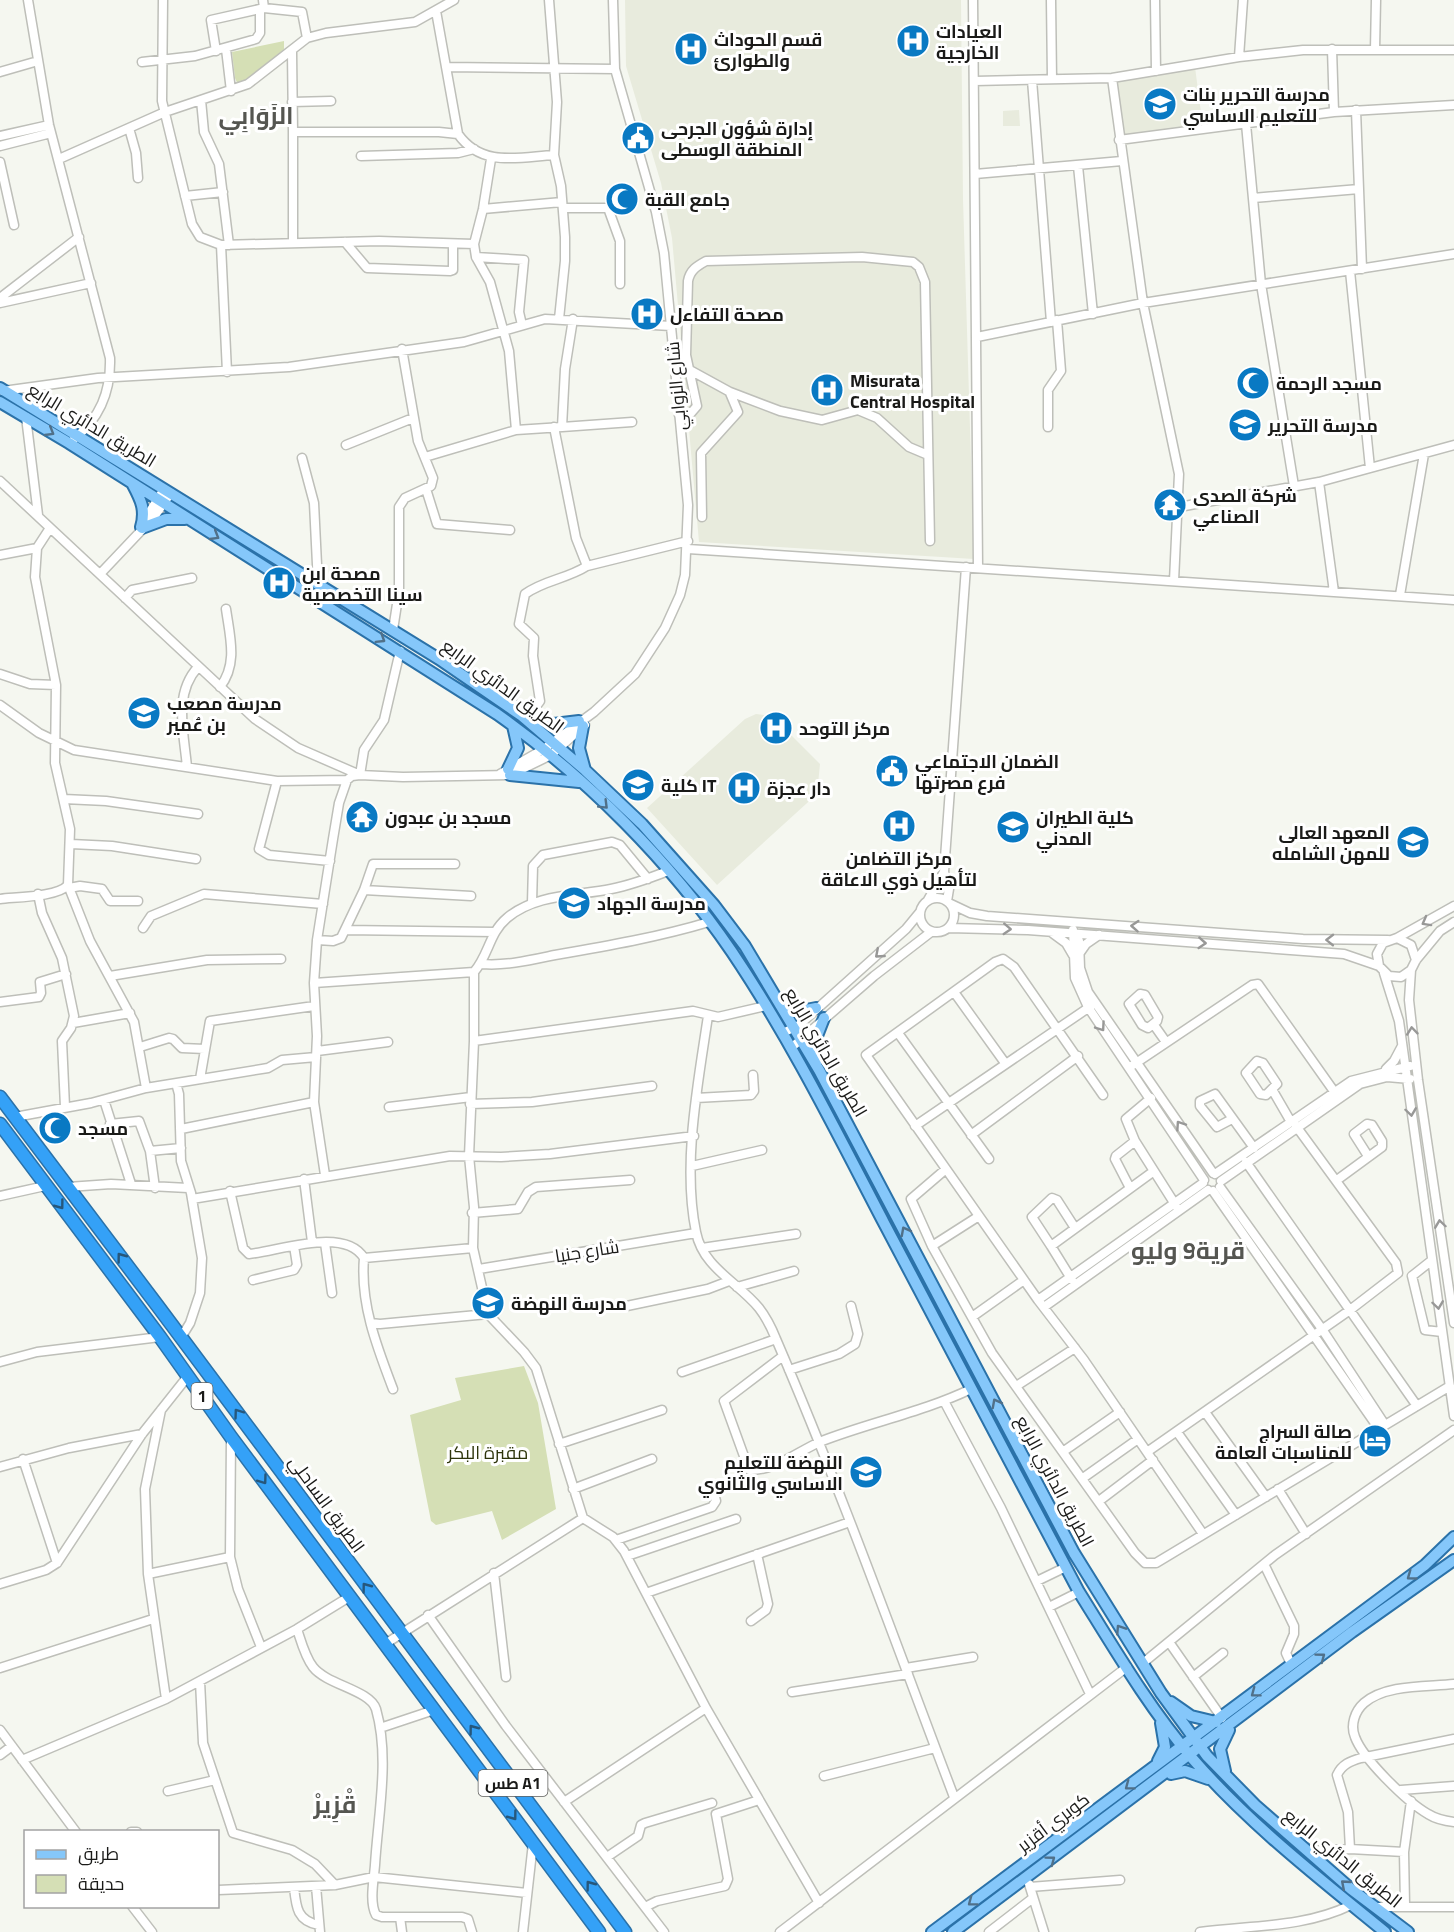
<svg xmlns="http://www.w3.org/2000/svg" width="1454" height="1932" font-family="'Titillium Web',Cairo,sans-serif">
  <rect width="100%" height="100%" fill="#f5f7f0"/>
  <path fill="#e8ebdd" d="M625,0H961L963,199L974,559L699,542L672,238L661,183L626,66Z
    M1195,67L1203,128L1125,138L1116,80Z
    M1019,110L1020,126H1003V111Z
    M637,304H657L656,324L637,323Z
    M756,714L772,716L820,764L817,794L717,885L647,808L745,719Z"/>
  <path fill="#d5dfb5" d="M284,41V49L269,69L238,85L235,78L232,52Z
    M524,1366L538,1403L556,1509L502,1540L492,1511L436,1525L431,1521L410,1415L461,1400L455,1378Z"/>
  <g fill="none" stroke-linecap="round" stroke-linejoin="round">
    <g stroke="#bebfb9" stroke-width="11">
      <path id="minor" d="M28,0L49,125L110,358C111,392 100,418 74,439
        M163,0L162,101L192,224L200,237L221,245L379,241L474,244L476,257L490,282L509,351L516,430L425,457
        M263,0L264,8L302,12L307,38
        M549,0L557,102L554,155L561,186L565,237V261L559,319
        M973,0L978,567
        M1051,0L1052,79
        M1155,0L1156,71
        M436,11L458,134
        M226,49L231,91
        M1332,49L1334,112
        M1375,50L1376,0
        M216,51L211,20L264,8
        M292,52L293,132H439L458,134C482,168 519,157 554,155
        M1239,57L1243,0
        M142,62L195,56L256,39L260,33V9
        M446,67L615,69
        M0,72L38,61
        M1112,78L1143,303L1179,474L1174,581
        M1032,80L1051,322
        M975,81L1112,78L1239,57L1303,50H1454
        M201,100L204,132L219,164L229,245
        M292,102L331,101
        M1356,110L1362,269
        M1246,124L1261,284L1294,486
        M129,128L136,153L138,178
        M0,136L49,125
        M1119,140L1334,112L1454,105
        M0,146L51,133
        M361,156L458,153L474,149
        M59,159L165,112L248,84L307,38L326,33L415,22L454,0
        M0,162L14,225
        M1078,166L1093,314
        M975,174L1122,161
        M185,196L223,192
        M1253,198L1359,189
        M563,208H608L620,241V284
        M483,209L562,202
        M345,242L367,268L450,271L453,270V244
        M293,243V132
        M474,244L483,209L491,159
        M221,245L227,372
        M476,257L524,260L519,312L522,325
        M1350,271L1370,468
        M0,298L79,237
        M0,303L91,283
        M977,337L1143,303L1454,254
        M688,369L730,392L780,411L822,420L858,410L877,418L909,447L928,455
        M3,391L98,378L289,367L464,342L545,319L671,326
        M679,415L691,413L697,406L686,355L688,281C690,270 697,266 706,261L862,257L913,262L919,267L925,282L930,541
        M26,417L38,515
        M554,427L576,538L587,566L688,541
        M562,427L632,422
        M1048,427V390L1061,371L1057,320
        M516,430L562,427L565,369L573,319
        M346,445L413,418
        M302,458L314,503L318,585
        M0,481L255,719L298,748L360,775L403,777L510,775L551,755L585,725
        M1319,482L1334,592
        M426,489L437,524L510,530
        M1179,507L1319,482L1454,445
        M702,517L701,453L738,412L730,393
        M142,524L164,489
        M50,528L37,548L35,577L56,685L55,763L70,829L68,885L90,941L134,1022L146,1088
        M688,549L1454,600
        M0,555L37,548
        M100,574L154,517L171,493
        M1400,595L1424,454
        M125,598L132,590L192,578
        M393,630L399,591V507L405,498L431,486L433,478L418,441L402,349
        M0,674L30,684L56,685
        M220,687C238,664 230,637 226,609
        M506,703L526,707L537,705L540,701L533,656L534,638L519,624L525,594C544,580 567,579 587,566
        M0,705L39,733L74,750L277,781L347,780L352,776L360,775L364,750L384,720L400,651
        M187,767C184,733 173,694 198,667
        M500,774L544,749L594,712L635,674L665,628L680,595L685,575L688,505L664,253L656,212L615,69L613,0
        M277,781L259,849L269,855L330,861
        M64,799L106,801L198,814
        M71,844L112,846L196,859
        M668,871C650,878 631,885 611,889C576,896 535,894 507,918C489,933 489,955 474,972V1041L469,1156L474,1207L473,1248L488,1314L524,1352L536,1368L583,1518L613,1537L624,1551L706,1708L819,1903
        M944,872L949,889L947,901
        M69,888L80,886L102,889L110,901H138
        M364,890L471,896
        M38,894L42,913L62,958L74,1016L71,1028L62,1041L65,1107
        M920 915a17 17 0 1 1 34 0a17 17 0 1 1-34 0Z
        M0,899C16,897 58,897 68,885
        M928,900L944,872L966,567
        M532,903L533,866L543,855L612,842L620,845L648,879
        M951,904L970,913L987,916L1303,939L1388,940
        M143,928L151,916L204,894L323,904
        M949,928L1028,930L1344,954L1379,966
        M345,930L495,932
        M1073,930L1075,978L1088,1007L1204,1180
        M1051,932L1066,943L1073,955
        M1397,938L1454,906
        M317,940L333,941L341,938L364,890L373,864H455
        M1079,941L1080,968L1088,992L1213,1173
        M1079,954L1086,944L1099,935
        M1416,960L1411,945L1397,938L1383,943L1377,954L1379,966L1389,976L1401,977L1411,970L1416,960L1440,931L1454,922
        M482,964C506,966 531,960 555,955C607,946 659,937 709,922
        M1411,970L1409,1000L1418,1080L1454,1323
        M1384,973L1399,1021L1454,1416
        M110,976L207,960L281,959
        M314,983L474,972
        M954,992L1005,1063
        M1140,994L1145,995L1158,1017L1157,1021L1148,1028L1142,1025L1129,1004Z
        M0,1002L39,997L41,993L40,982L66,974
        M708,1016C698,1083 682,1165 696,1232C703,1268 738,1282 759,1308C766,1317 772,1329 776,1339C841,1490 896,1644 954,1797
        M73,1023L130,1013
        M1154,1025L1166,1042
        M783,1033L799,1025L906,929L920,912
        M898,1033L989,1159
        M474,1041L693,1011L718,1017L766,1006
        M140,1047L169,1038L173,1039L182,1048L205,1049
        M791,1048L874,976L931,932
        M317,1051L388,1042
        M1257,1061L1263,1063L1277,1084L1266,1095L1260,1094L1246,1073Z
        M1133,1065L1252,985L1258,984L1338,1097
        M1386,1069L1394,1061L1402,1046
        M200,1079L210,1021L314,1006
        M176,1083L179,1094L181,1161L191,1193L202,1258L200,1293L190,1323L182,1336
        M1273,1091L1291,1122
        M1103,1095L1014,967L1003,959L995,962L866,1055L1038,1300L1084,1360L1203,1534
        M696,1098L751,1095L754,1091L753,1075
        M104,1100L131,1184
        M470,1104L532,1102L652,1086
        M389,1107L471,1097
        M15,1117L91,1103L146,1088L268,1068L282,1060L316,1057
        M1232,1119L1217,1127L1200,1106V1101L1215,1094L1254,1148
        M110,1124L139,1121L150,1151L155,1188
        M915,1126L1091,1006
        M181,1129L314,1102
        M971,1135L1078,1056
        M1135,1141L1126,1119L1151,1098
        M150,1151L181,1148
        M1246,1162L1417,1406
        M692,1166L762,1150
        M946,1169L911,1199L932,1246L992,1353L1135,1553L1145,1563H1156L1450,1386
        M1215,1174L1351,1081L1410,1066
        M325,1175L314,1102L317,1036L314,983L317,940L333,839L339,803L347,780
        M304,1179L312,1242
        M1337,1180L1382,1147V1141L1372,1125L1367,1124L1354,1134L1368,1156
        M1221,1181L1360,1084L1387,1077L1410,1079
        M68,1187L111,1184L188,1188
        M1220,1187L1322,1329L1385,1425
        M1130,1188L1115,1159L1116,1156L1135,1141L1178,1209
        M230,1191L243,1248L249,1254C279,1251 345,1226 364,1258L473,1248
        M1213,1191L1379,1429
        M0,1196L45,1186
        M192,1199L450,1156L501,1157L550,1154L694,1136
        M472,1213L518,1209L528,1192L536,1187L630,1180
        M325,1243L332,1293
        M932,1246L979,1216
        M1051,1246L1032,1217L1052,1198L1057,1200L1075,1228
        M702,1248L796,1234
        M364,1258C360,1304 377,1347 393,1389
        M479,1269L696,1233
        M1412,1276L1425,1330L1442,1332
        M1412,1276L1431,1261
        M253,1280L294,1270L297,1265L294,1246
        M1072,1280L1051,1246L1154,1171
        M737,1287L794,1271
        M1038,1300L1203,1183
        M622,1307L708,1289L729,1281
        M1044,1307L1208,1190
        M972,1317L1024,1280
        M371,1323L380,1324L488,1314
        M783,1356L724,1401L749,1470C776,1471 798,1451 822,1441C871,1422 923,1412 971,1389
        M0,1362L37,1352L160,1337
        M789,1370L839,1354L855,1344L858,1334L851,1306
        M682,1372L776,1339
        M1018,1385L1075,1348
        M944,1401L1001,1508L1090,1694
        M161,1410L145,1489L148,1574L166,1699
        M1205,1412L1266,1497
        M1177,1432L1236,1515
        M231,1437L230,1557L238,1589L261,1647
        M559,1444L662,1410
        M1064,1451L1120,1412
        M1147,1452L1350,1310L1398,1273L1396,1263L1296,1126
        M23,1459L57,1563
        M0,1467L69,1448L142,1434
        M1083,1478L1138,1439
        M573,1489L652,1459
        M1278,1489L1306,1534
        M1099,1501L1153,1460
        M616,1540L712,1507L716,1501L712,1486
        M627,1556L736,1519
        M1264,1564L1294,1626V1634L1286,1653L1291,1664
        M494,1573L506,1677
        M148,1574L230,1557
        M1037,1581L1066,1567
        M0,1584L46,1570L57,1563L142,1434L188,1376
        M646,1593L850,1522
        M1049,1607L1079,1592
        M428,1615L506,1726L664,1932
        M751,1621L766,1610L768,1604L757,1554
        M297,1629C301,1641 305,1657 313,1667C327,1685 370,1690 376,1709C390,1758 378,1815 375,1865C374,1879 369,1902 376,1915L382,1917H462L468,1919L472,1932
        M1169,1642L1222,1718
        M385,1644L583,1518
        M1143,1663L1275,1555L1454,1430
        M0,1668L153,1619
        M906,1668L973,1657
        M1193,1677L1223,1653
        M200,1681L203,1743L233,1833L292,1850L315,1864L335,1885
        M1454,1684C1427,1687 1386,1684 1364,1703C1355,1711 1350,1725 1355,1737C1363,1759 1407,1802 1428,1814C1436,1819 1445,1821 1454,1822
        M792,1692L908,1674
        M380,1728L434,1710
        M0,1730L76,1832
        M0,1755L12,1746
        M22,1760L166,1699L297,1629L349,1597
        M824,1776L935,1748
        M1401,1790L1454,1786
        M168,1791L215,1780
        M564,1802L706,1708
        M131,1832H137
        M1350,1849L1348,1812L1337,1775C1342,1764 1351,1761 1361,1758L1454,1739
        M1308,1851L1350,1849L1404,1852
        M607,1857L638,1836L641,1825L645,1823L712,1803
        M1029,1884L1044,1932
        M316,1886L320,1932
        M294,1887C296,1907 297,1921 319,1925
        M1030,1887L1120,1880
        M218,1890L335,1885L374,1877L527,1893
        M1405,1905L1404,1852L1411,1801
        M132,1906L152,1932
        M645,1907L657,1901L725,1886L728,1879L716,1814L759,1800
        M1377,1907H1454
        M400,1917L402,1932
        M523,1932L533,1843
        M780,1932L1127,1667
        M989,1932L1033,1898
        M1200,1932C1251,1925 1304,1928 1351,1905"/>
    </g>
    <g stroke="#2b72a9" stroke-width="14">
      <path id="major" d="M0,388L439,659L522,716L585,770L642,824L714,905L745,946L819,1070L1074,1553L1161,1693L1207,1756L1255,1805L1351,1889L1408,1932
        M0,402L69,443L497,714C586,777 670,861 732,952C790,1038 836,1131 884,1223C948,1346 1014,1469 1079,1592C1114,1648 1149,1708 1192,1758C1248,1823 1319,1878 1385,1932
        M133,485C141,500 146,510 141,527
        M142,528L166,519H185
        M527,717L554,724L579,721
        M583,726L579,748L585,770
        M508,769L518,748L513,726
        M510,775L579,782
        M778,999L801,1011L816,1008
        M817,1061L815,1041L824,1018
        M1171,1702L1191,1716L1216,1722
        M1158,1761L1165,1747L1161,1723
        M1225,1771L1220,1749L1229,1730
        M1171,1774L1185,1771L1208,1779
        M932,1932L1425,1565L1454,1537
        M953,1932L1352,1632L1454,1560"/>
    </g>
    <g stroke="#2b72a9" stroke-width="15">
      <path id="highway" d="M0,1097C210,1374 417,1653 625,1932
        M0,1124L160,1337L231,1437L599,1932"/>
    </g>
    <use href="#minor" stroke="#fff" stroke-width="8"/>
    <use href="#major" stroke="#85c7fa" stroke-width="10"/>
    <use href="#highway" stroke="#34a1f7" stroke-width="12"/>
  </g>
  <defs><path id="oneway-chevron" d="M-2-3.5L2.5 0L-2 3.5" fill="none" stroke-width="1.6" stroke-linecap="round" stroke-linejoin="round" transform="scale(1.5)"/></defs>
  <g stroke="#507089">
    <use href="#oneway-chevron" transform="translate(50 432) rotate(31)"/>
    <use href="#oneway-chevron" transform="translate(215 536) rotate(31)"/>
    <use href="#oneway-chevron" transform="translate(381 639) rotate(32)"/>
    <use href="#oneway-chevron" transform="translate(604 805) rotate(45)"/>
    <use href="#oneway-chevron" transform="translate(905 1231) rotate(-118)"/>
    <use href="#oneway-chevron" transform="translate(996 1403) rotate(-118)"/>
    <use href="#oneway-chevron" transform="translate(1411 1576) rotate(144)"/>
    <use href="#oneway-chevron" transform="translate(1120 1629) rotate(-123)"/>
    <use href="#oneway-chevron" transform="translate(1321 1657) rotate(-37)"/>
    <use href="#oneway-chevron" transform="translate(1255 1693) rotate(143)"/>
    <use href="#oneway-chevron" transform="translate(1129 1786) rotate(143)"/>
    <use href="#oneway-chevron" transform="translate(1051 1860) rotate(-37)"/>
    <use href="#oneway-chevron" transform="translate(1345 1884) rotate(-139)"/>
    <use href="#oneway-chevron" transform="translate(972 1902) rotate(143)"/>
  </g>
  <g stroke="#989897">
    <use href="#oneway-chevron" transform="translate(1426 922) rotate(151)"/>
    <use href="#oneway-chevron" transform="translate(1135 926) rotate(-176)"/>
    <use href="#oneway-chevron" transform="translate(1007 929) rotate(3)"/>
    <use href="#oneway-chevron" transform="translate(1330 940) rotate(-179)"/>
    <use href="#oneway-chevron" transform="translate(1202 943) rotate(4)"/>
    <use href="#oneway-chevron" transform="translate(879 954) rotate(139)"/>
    <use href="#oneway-chevron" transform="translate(1101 1027) rotate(55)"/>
    <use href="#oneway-chevron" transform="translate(1412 1031) rotate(-96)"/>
    <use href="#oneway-chevron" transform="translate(1411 1112) rotate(82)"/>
    <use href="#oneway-chevron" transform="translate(1180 1125) rotate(-124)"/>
    <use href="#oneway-chevron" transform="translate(1440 1224) rotate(-98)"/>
    <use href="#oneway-chevron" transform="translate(1438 1305) rotate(82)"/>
  </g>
  <g stroke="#26577c">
    <use href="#oneway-chevron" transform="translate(60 1205) rotate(53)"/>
    <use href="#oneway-chevron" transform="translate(121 1257) rotate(-127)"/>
    <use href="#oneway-chevron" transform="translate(238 1413) rotate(-126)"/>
    <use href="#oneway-chevron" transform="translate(263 1480) rotate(54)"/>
    <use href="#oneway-chevron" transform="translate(366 1587) rotate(-127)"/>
    <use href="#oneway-chevron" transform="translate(473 1729) rotate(-127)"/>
    <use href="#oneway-chevron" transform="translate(513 1816) rotate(53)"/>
    <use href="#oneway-chevron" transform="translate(590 1885) rotate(-127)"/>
  </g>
  <defs>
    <g id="hospital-disc" transform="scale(1.725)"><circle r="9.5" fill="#0979c3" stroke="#fff"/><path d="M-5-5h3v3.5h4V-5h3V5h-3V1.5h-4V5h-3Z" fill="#fff"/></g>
    <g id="school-disc" transform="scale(1.725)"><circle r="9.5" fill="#0979c3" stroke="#fff"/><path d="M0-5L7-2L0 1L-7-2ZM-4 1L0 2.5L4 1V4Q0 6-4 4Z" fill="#fff"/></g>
    <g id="civic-disc" transform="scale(1.725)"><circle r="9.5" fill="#0979c3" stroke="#fff"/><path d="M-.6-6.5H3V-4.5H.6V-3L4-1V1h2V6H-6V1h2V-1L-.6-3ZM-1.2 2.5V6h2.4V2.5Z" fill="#fff"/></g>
    <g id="mosque-disc" transform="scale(1.725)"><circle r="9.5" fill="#0979c3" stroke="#fff"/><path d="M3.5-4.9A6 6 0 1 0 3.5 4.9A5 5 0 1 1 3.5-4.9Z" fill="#fff"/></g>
    <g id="temple-disc" transform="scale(1.725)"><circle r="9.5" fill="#0979c3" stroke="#fff"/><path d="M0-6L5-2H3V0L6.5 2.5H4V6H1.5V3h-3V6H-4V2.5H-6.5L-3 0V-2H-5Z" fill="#fff"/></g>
    <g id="university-disc" transform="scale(1.725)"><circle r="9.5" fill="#0979c3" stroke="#fff"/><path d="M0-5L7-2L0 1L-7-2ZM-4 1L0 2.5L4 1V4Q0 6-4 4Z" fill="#fff"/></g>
    <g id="hotel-disc" transform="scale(1.725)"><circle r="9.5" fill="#0979c3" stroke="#fff"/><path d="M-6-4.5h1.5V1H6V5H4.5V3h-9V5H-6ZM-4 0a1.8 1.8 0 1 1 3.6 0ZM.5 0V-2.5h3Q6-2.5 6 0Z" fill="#fff"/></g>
  </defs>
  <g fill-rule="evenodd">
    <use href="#hospital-disc" x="913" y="41"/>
    <use href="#hospital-disc" x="691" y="49"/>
    <use href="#school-disc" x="1160" y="104"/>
    <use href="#civic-disc" x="638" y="138"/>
    <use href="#mosque-disc" x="622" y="199"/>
    <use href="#hospital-disc" x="647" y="314"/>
    <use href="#mosque-disc" x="1253" y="383"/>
    <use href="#hospital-disc" x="827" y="390"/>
    <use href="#school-disc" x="1245" y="425"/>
    <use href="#temple-disc" x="1170" y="505"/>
    <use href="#hospital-disc" x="279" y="583"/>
    <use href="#school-disc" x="144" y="713"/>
    <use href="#hospital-disc" x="776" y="728"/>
    <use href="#civic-disc" x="892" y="771"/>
    <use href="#university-disc" x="638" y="785"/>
    <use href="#hospital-disc" x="744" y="788"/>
    <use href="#temple-disc" x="362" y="817"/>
    <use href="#hospital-disc" x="899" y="826"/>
    <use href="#university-disc" x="1013" y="827"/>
    <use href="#university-disc" x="1413" y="842"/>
    <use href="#school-disc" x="574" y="903"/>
    <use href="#mosque-disc" x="55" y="1128"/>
    <use href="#school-disc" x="488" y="1303"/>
    <use href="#hotel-disc" x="1375" y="1441"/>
    <use href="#school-disc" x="866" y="1472"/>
  </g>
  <g text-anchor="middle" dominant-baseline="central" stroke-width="6" stroke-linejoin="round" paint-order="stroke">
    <g fill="#fff" stroke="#5f5f5d" stroke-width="1.5">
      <rect x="191.5" y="1383" width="21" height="26" rx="4.5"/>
      <rect x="478.5" y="1770" width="69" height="26" rx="4.5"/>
    </g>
    <g font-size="16" font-weight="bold" fill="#1a1a18">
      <text x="202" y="1396">1</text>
      <text x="513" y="1783">طس A1</text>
    </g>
    <g font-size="18" font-weight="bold" fill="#1a1a18" stroke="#fff" text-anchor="start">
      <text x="936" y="31">العيادات<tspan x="936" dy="21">الخارجية</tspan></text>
      <text x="714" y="39">قسم الحوداث<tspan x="714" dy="21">والطوارئ</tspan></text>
      <text x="1183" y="94">مدرسة التحرير بنات<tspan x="1183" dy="21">للتعليم الاساسي</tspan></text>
      <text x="661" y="128">إدارة شؤون الجرحى<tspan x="661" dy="21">المنطقة الوسطى</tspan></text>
      <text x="645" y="199">جامع القبة</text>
      <text x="670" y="314">مصحة التفاءل</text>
      <text x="850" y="380">Misurata<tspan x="850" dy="21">Central Hospital</tspan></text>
      <text x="1276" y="383">مسجد الرحمة</text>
      <text x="1268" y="425">مدرسة التحرير</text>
      <text x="1193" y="495">شركة الصدى<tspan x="1193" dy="21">الصناعي</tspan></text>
      <text x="302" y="573">مصحة ابن<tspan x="302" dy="21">سينا التخصصية</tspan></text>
      <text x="167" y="703">مدرسة مصعب<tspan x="167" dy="21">بن عُمير</tspan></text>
      <text x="799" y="728">مركز التوحد</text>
      <text x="915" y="761">الضمان الاجتماعي<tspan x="915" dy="21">فرع مصرتها</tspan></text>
      <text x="661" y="785">كلية IT</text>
      <text x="767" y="788">دار عجزة</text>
      <text x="385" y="817">مسجد بن عبدون</text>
      <text x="1036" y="817">كلية الطيران<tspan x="1036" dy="21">المدني</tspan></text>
      <text x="1390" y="832" text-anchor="end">المعهد العالي<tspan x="1390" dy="21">للمهن الشامله</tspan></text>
      <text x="899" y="858" text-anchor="middle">مركز التضامن<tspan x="899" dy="21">لتأهيل ذوي الاعاقة</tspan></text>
      <text x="597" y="903">مدرسة الجهاد</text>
      <text x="78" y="1128">مسجد</text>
      <text x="511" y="1303">مدرسة النهضة</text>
      <text x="1352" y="1431" text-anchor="end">صالة السراج<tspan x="1352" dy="21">للمناسبات العامة</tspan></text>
      <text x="843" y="1462" text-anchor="end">النهضة للتعليم<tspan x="843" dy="21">الاساسي والثانوي</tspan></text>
    </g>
    <g font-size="18" fill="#1a1a18" stroke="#fff">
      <text transform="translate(676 386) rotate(-95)">شارع الزوابي</text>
      <text transform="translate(92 425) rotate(31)">الطريق الدائري الرابع</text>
      <text transform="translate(503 686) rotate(36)">الطريق الدائري الرابع</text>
      <text transform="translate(826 1052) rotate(60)">الطريق الدائري الرابع</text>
      <text transform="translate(587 1251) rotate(-9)">شارع جنيا</text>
      <text transform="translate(1055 1481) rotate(62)">الطريق الدائري الرابع</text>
      <text transform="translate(327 1504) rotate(54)">الطريق الساحلي</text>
      <text transform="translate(1053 1822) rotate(-37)">كوبري أقزير</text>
      <text transform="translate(1343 1858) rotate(39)">الطريق الدائري الرابع</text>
    </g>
    <g font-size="18" fill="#2d340a" stroke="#fff">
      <text x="488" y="1452">مقبرة البكر</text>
    </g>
    <g font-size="24" font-weight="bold" fill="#555651" stroke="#fff">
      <text x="256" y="115">الزَوَابِي</text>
      <text x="1188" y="1250">قرية9 وليو</text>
      <text x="335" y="1804">قْزِيرْ</text>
    </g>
  </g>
  <rect x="24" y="1830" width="195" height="78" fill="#ffffff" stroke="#a3a3a3" stroke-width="1.5"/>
  <rect x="36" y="1850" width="30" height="9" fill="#85c7fa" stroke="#a3a3a3" stroke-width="1.5"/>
  <text x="78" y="1860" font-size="18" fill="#1a1a18">طريق</text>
  <rect x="36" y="1875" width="30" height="18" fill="#d5dfb5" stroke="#a3a3a3" stroke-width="1.5"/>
  <text x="78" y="1890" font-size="18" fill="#1a1a18">حديقة</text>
</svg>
